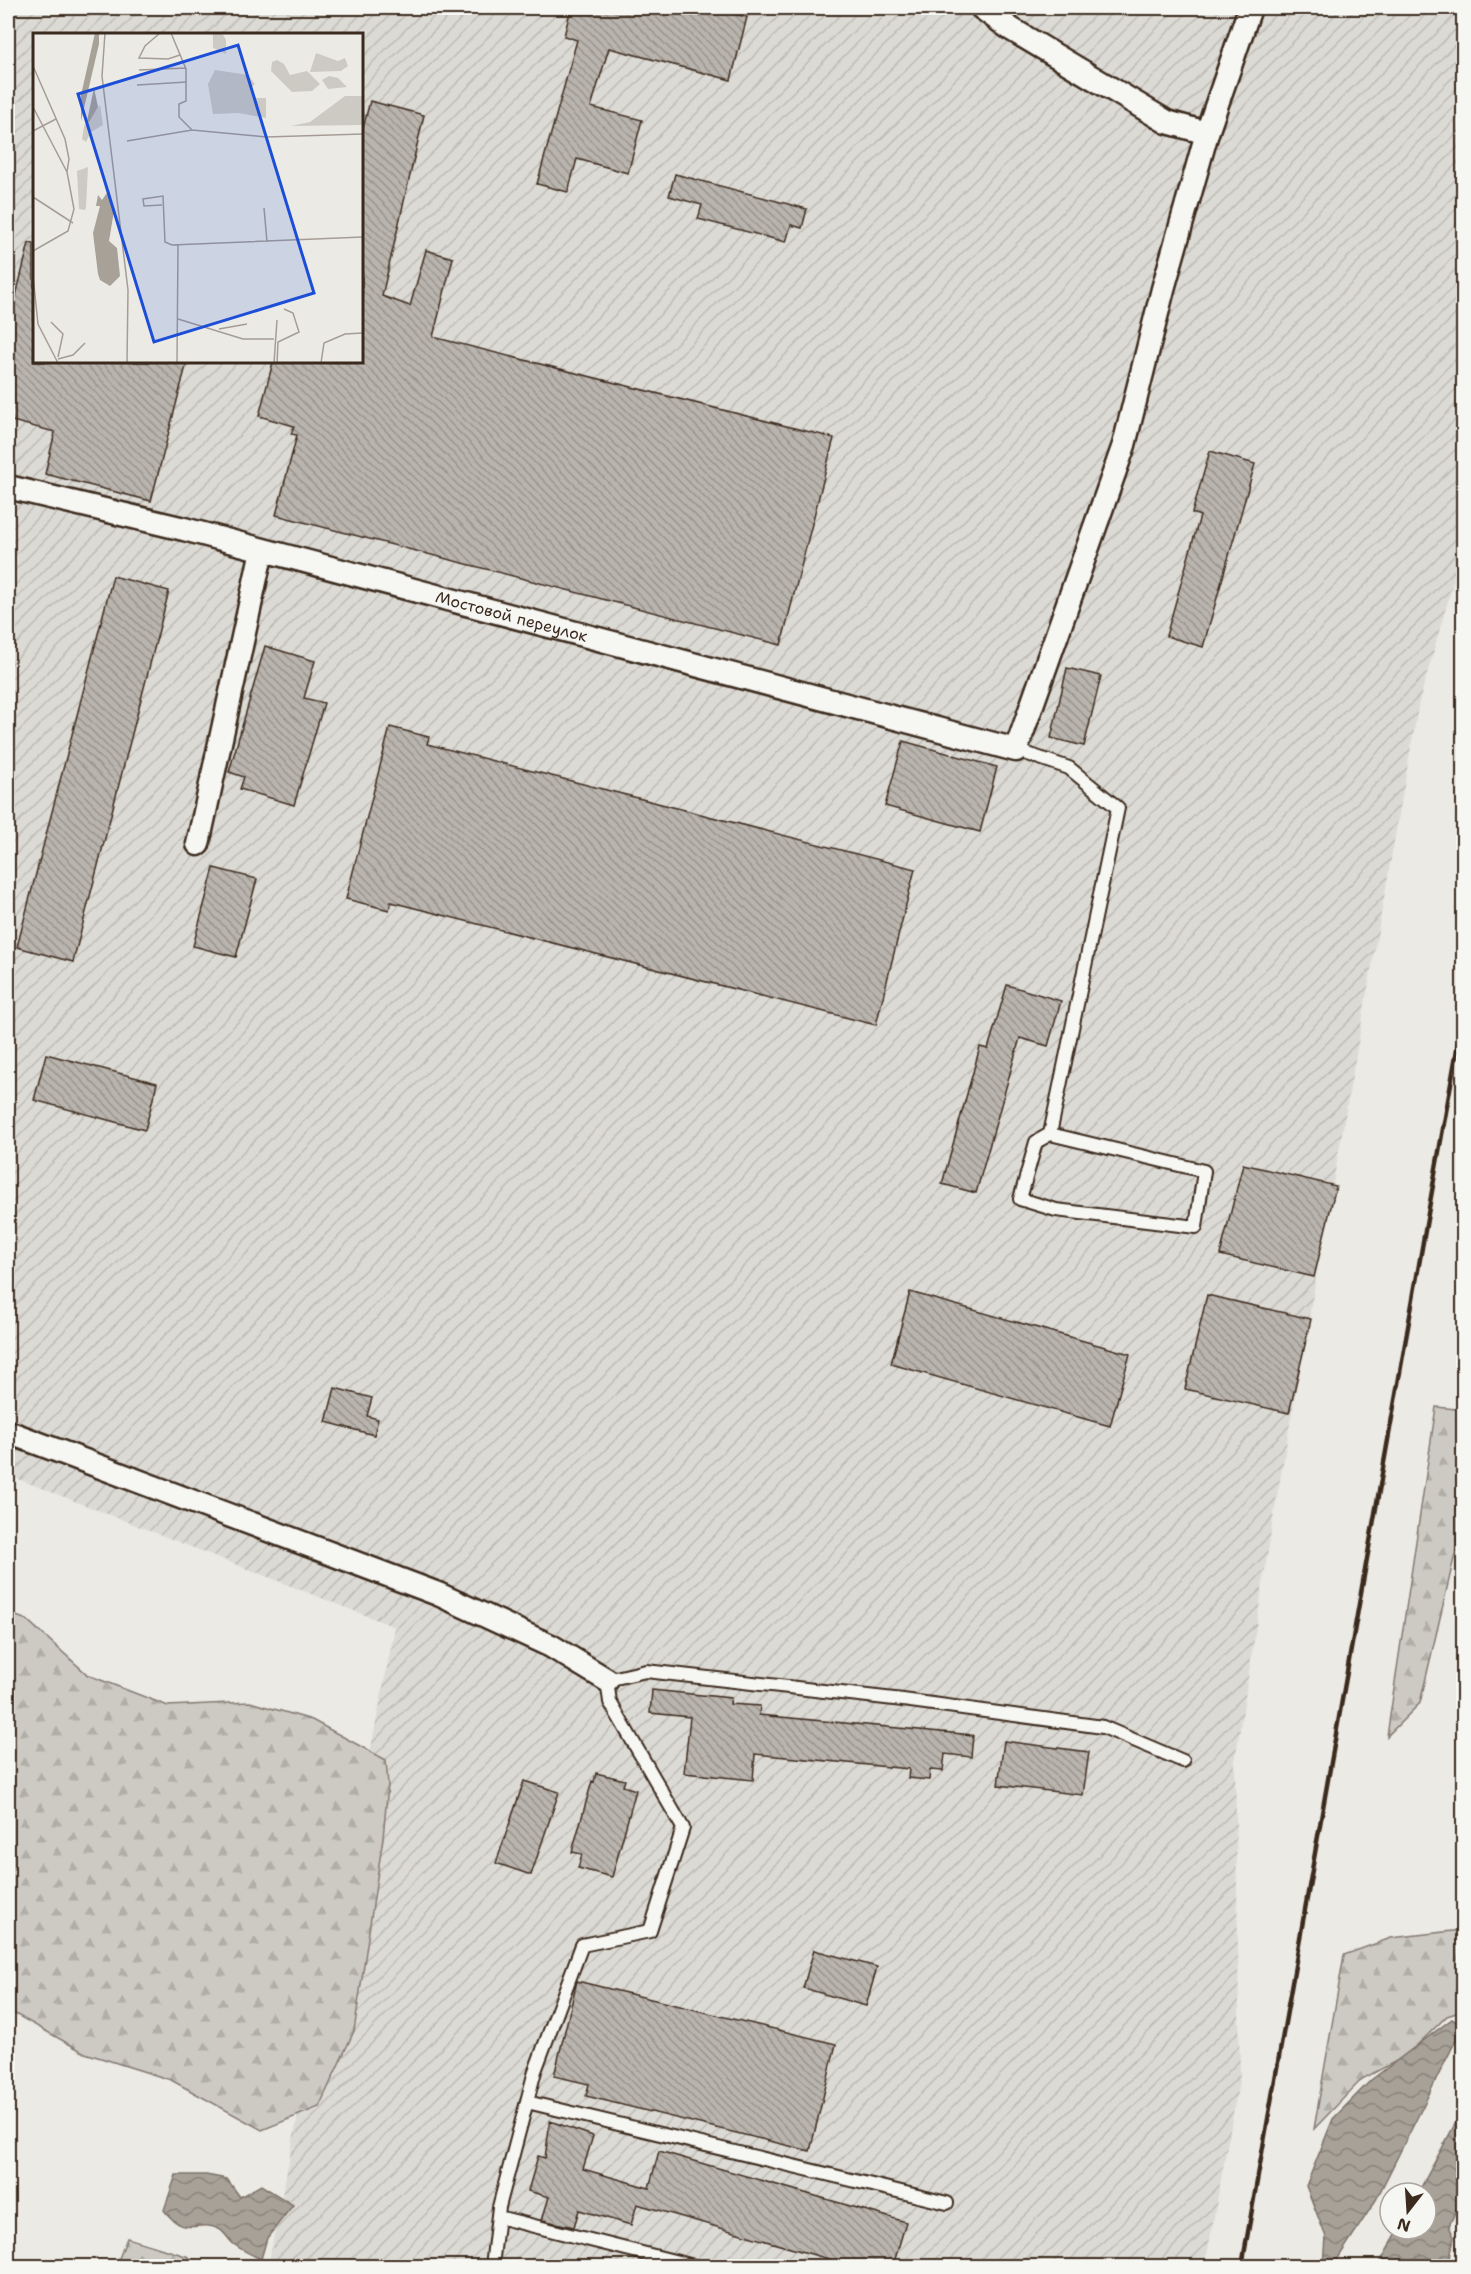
<svg xmlns="http://www.w3.org/2000/svg" width="1471" height="2274" font-family="'Shantell Sans',sans-serif">
  <defs>
    <pattern id="industrial-furrows" width="10" height="10" patternUnits="userSpaceOnUse" patternTransform="scale(1.5)"><rect width="10" height="10" fill="#dcdad4"/><path d="M-1 1l2-2M0 10L10 0M9 11l2-2" fill="none" stroke="#bebbb6"/></pattern>
    <pattern id="forest-firs" width="22" height="20" patternUnits="userSpaceOnUse" patternTransform="scale(1.5)"><rect width="22" height="20" fill="#cdcac4"/><path d="M5 1l3.5 6h-7zM16 11l3.5 6h-7z" fill="#b1aea8"/></pattern>
    <pattern id="water-waves" width="16" height="10" patternUnits="userSpaceOnUse" patternTransform="scale(1.5)"><rect width="16" height="10" fill="#a8a198"/><path d="M0 5q4-4 8 0t8 0" fill="none" stroke="#8a837b"/></pattern>
    <pattern id="building-back-hatch" width="6" height="6" patternUnits="userSpaceOnUse" patternTransform="scale(1.5)"><rect width="6" height="6" fill="#bab4ae"/><path d="M-1 5l2 2M0 0l6 6M5-1l2 2" fill="none" stroke="#98938d"/></pattern>
  </defs>
  <rect width="100%" height="100%" fill="#ebeae5"/>
  <filter id="ink" filterUnits="userSpaceOnUse"><feTurbulence type="fractalNoise" baseFrequency=".0167" numOctaves="2"/><feDisplacementMap in="SourceGraphic" scale="12" xChannelSelector="R" yChannelSelector="G"/><feConvolveMatrix kernelMatrix="1 2 1 2 8 2 1 2 1" color-interpolation-filters="sRGB"/></filter>
  <g filter="url(#ink)">
    <path fill="url(#industrial-furrows)" fill-rule="evenodd" d="M8,8H1463V548L1419,702L1274,1513L1235,1760L1240,2076L1205,2266H268L395,1627L8,1475ZM34,34H362V362H34Z"/>
    <path fill="url(#forest-firs)" stroke="#847a71" stroke-width="1.5" d="M1436,1407L1456,1409L1463,1419V1520L1420,1703L1387,1736Z
      M8,1613L27,1620L88,1675L168,1706L250,1702L312,1720L386,1760L388,1785L383,1838L354,2031L319,2107L262,2130L171,2080L85,2053L8,2010V1843L13,1797L8,1796Z
      M1463,1925V2011L1447,2016L1406,2056L1362,2079L1314,2129L1344,1955L1391,1938L1461,1930Z
      M127,2238L189,2257L195,2266H116Z"/>
    <path fill="url(#water-waves)" stroke="#7c7167" stroke-width="1.5" d="M1463,1286L1464,1396L1460,1397L1456,1351Z
      M1452,2019L1463,2026L1376,2200L1333,2266H1324L1326,2237L1306,2186L1333,2119L1371,2080Z
      M1463,2109V2194L1449,2226L1454,2237L1449,2263L1447,2266H1378L1399,2229H1426V2193H1418Z
      M176,2175H206L227,2179L240,2197L261,2185L293,2205L267,2238L261,2259C252,2255 243,2251 235,2245C229,2241 225,2232 219,2229C196,2218 187,2240 164,2210Z"/>
    <path fill="url(#building-back-hatch)" stroke="#3b2a1e" stroke-width="1.5" d="M571,8H709L747,17L731,80L609,48L591,107L642,120L628,173L577,159L568,192L537,184L577,40L564,36Z
      M370,101L424,115L382,296L410,306L426,250L453,258L433,337L834,438L781,645L276,515L297,435L291,434L294,426L259,416L273,362H362V132Z
      M675,174L807,209L802,228L791,225L786,242L698,219L702,205L669,196Z
      M29,243L34,244V362H187L151,501L45,474L55,432L8,420V328Z
      M1210,451L1255,464L1203,647L1166,636L1200,516L1192,513Z
      M113,576L169,591L73,962L17,947Z
      M265,646L315,661L304,698L324,703L294,805L240,789L244,777L229,772Z
      M1067,668L1101,676L1084,746L1051,738Z
      M390,727L429,737L427,744L915,869L876,1025L391,902L389,910L346,899Z
      M903,741L997,767L980,832L885,806Z
      M214,868L257,879L236,957L193,946Z
      M1007,985L1061,1001L1048,1046L1020,1038L976,1193L942,1184L980,1047L988,1049Z
      M46,1054L157,1083L145,1130L34,1100Z
      M1243,1164L1336,1186L1314,1277L1220,1255Z
      M910,1292L1130,1354L1110,1426L891,1364Z
      M1207,1295L1311,1319L1289,1413L1185,1389Z
      M335,1388L372,1398L367,1416L378,1419L374,1435L326,1422Z
      M652,1690L731,1698L730,1704L760,1706L759,1715L973,1735L971,1757L945,1754L943,1771L930,1770L929,1780L908,1778L909,1769L755,1754L753,1780L684,1773L690,1717L650,1713Z
      M1004,1741L1089,1752L1083,1795L998,1785Z
      M596,1773L625,1780L623,1786L636,1790L612,1877L578,1868L582,1854L572,1852L592,1781L594,1782Z
      M524,1781L559,1792L531,1875L496,1863Z
      M814,1950L877,1967L866,2006L803,1988Z
      M577,1981L836,2044L810,2151L586,2096L589,2084L554,2076Z
      M550,2121L593,2136L583,2169L649,2188L659,2151L906,2222L893,2266H830L832,2260L637,2204L631,2225L579,2210L574,2227L542,2220L549,2197L528,2191L538,2156L545,2158Z"/>
    <g fill="none" stroke-linecap="round" stroke-linejoin="round">
      <g stroke="#3b2a1e" stroke-width="16">
        <path id="lane" d="M1016,750L1069,768L1118,808L1050,1134L1036,1142L1020,1199L1056,1210L1196,1227L1204,1171L1050,1134
          M527,2102L947,2203
          M498,2217L694,2266
          M492,2266L499,2207L535,2071L582,1945L650,1931L683,1828L610,1702L607,1680L646,1671L903,1700L1103,1727L1183,1761"/>
      </g>
      <g stroke="#3b2a1e" stroke-width="27">
        <g id="street">
          <path d="M982,8L1011,29L1167,122L1207,133"/>
          <path id="s1" d="M8,487L184,529L1016,750L1124,445L1163,289L1207,133L1250,8"/>
          <path d="M198,844L262,550"/>
          <path d="M8,1432L438,1594L551,1646L607,1680"/>
        </g>
      </g>
      <use href="#lane" stroke="#f6f6f2" stroke-width="12"/>
      <use href="#street" stroke="#f6f6f2" stroke-width="22"/>
      <path stroke="#3b2a1e" stroke-width="4.5" d="M1242,2266L1464,1010"/>
    </g>
  </g>
  <g text-anchor="middle" dominant-baseline="central" stroke-width="4.5" stroke-linejoin="round" paint-order="stroke">
    <g font-size="16" fill="#3b2a1e" stroke="#f6f6f2">
      <text stroke="none"><textPath href="#s1" startOffset="520">Мостовой переулок</textPath></text>
    </g>
  </g>
  <g transform="translate(33 33)">
    <rect width="330" height="330" fill="#ebeae5"/>
    <path d="M180,0H189L193,7V21L180,15ZM283,20L305,28L312,25L315,33L308,38L277,39ZM244,27L251,31L257,42L274,38L287,51L279,58L259,59L238,38L239,29ZM182,37L215,42L222,51L218,55L220,65H233V85L206,80L180,81L175,51ZM296,43L305,45L314,54L295,56L289,47ZM312,63H330V92L258,93L277,89ZM67,72L70,92L58,99L53,109L49,106L51,93ZM55,134L53,174L52,177L46,176L44,138Z" fill="#cdcac4"/>
    <path d="M62,0H66V11L48,88V62ZM61,55L65,74L56,89L54,88ZM76,157L81,178L76,208L84,215L87,243L77,253L67,247L65,241L60,200L67,173H63L65,162L69,167Z" fill="#a8a198"/>
    <path fill="none" stroke="#a59d95" stroke-width="1.5" d="M72,0L69,43L95,257L94,330M127,0L112,13L106,25L135,26L147,22M138,0L153,36V68L146,71V84L159,97M0,33L32,106L36,126L34,139M106,37L153,35M104,52L154,49M0,74L34,139L41,176L35,198L0,218M0,98L23,86M94,108L159,97L233,104L330,101M0,164L40,190M129,172L111,173L110,166L130,163L132,209L139,212L330,204M231,175L234,209M0,243L5,291L25,330M145,286L210,306H241M18,289L30,301L25,324M186,296L214,291M25,326L40,322L52,310M144,330L145,212M241,330L244,287M244,330L245,309L266,299L260,280L251,276M288,330L291,310L312,301L330,300"/>
    <path fill="#1d4ed8" fill-opacity="0.15" stroke="#1d4ed8" stroke-width="3" d="M205,12L281,260L121,309L45,61Z"/>
    <rect width="330" height="330" fill="none" stroke="#3b2a1e" stroke-width="3"/>
  </g>
  <rect width="1471" height="2274" fill="none" stroke="#f6f6f2" stroke-width="30"/>
  <rect x="15" y="15" width="1441" height="2244" fill="none" stroke="#3b2a1e" stroke-width="2" filter="url(#ink)"/>
  <g transform="translate(1408 2211) rotate(197)"><circle r="28" fill="#f6f6f2" stroke="#aba49d" stroke-width="1.5"/>
  <path d="M0-4.5L10 22L0 15L-10 22Z" fill="#3b2a1e"/>
  <text y="-9" font-size="16" font-weight="bold" text-anchor="middle" fill="#3b2a1e">N</text>
  </g>
</svg>
